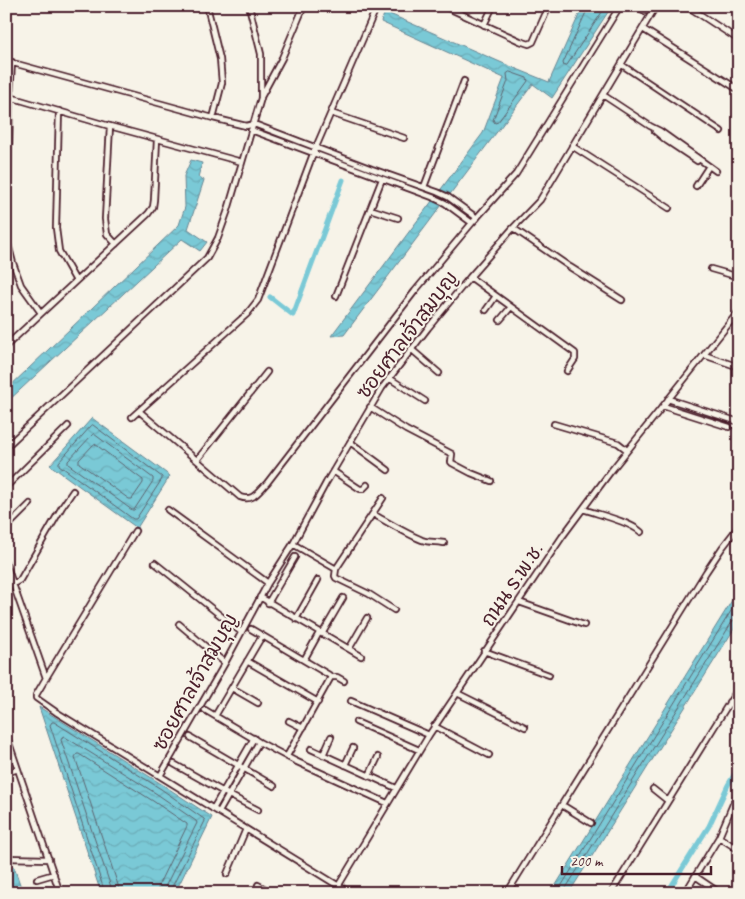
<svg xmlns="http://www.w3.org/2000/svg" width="745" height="899" font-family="Caveat,'Playpen Sans Thai',sans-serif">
  <defs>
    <pattern id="water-waves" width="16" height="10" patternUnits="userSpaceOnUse" patternTransform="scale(1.25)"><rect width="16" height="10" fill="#7ac9d6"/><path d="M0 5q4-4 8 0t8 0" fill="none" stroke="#6bacb8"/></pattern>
  </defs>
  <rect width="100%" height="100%" fill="#f7f3e8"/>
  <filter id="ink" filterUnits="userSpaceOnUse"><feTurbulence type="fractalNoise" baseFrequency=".02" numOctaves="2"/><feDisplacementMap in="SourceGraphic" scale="10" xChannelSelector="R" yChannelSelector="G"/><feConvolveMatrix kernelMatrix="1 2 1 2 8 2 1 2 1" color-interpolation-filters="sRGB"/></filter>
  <g filter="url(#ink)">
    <path fill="url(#water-waves)" stroke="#678592" d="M583,6H612L552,98L533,84L344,335L331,336L483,133L504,78L381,22L385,12L507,65L549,82Z
      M191,160L202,163L198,177L204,180L188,229L207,242L200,251L182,239L6,403V390L179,225L185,207L184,176Z
      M92,418L170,476L137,528L50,465Z
      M739,589V621L569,893H551Z
      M39,707L163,785L212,817L175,893H101Z
      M6,866L14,867L23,893H9L6,884Z"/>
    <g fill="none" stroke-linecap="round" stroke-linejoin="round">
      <path stroke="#5d636f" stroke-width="1" d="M587,6V10L563,63L564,66L567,65L606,6
        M510,72L527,78L528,81L498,122L495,123L493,120L508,81L507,74Z
        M93,425L162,477V479L136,519H133L59,465V462L91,426Z
        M94,434L153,478V481L134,510H132L68,464V461L92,435Z
        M95,444L143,480V483L132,499H129L79,463V460L93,445Z
        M105,893L50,725L52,722H54L161,789L204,819L205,821L171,889V893
        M111,893V887L61,740L63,736L65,737L157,794L196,821L197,823L165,887L164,893
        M119,893L118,885L75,757L77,754H79L153,801L187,824V826L159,884L157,893
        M557,893L739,598
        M565,893L566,888L732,622L735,619H739"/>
      <path stroke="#7ac9d6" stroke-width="5" d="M270,297L293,315L343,180
        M667,893L709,826L728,785L739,767"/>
      <g stroke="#4a1f2b" stroke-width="8">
        <path id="minor" d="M207,6L220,59L222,83L213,118
          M444,6L520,41L529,44L533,42L549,6
          M636,6L645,11
          M687,6L739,40
          M484,25L493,6
          M643,29L739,90
          M6,61L213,118L246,126L254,124L372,169L437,192L448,197L477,218
          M12,62L10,97L7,240L13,263L21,285L41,313
          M622,65L721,131
          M603,95L650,126L660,131L716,171
          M10,97L106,125L242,162
          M261,97L282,58L304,6
          M59,111L56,228L59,251L76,281
          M331,113L404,138
          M110,126L105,219L107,234L116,244
          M251,130L432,197L445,203L472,223
          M655,131L667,141L697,161
          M572,146L669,208
          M696,186L709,166
          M424,187L464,81
          M370,209L398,218
          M513,228L570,267L622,300
          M711,269L739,277
          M470,277L575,353V359L567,371
          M336,296L382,179
          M486,310L496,296
          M500,320L511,307
          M6,346L148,214L153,207L154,200L157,139
          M411,349L439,373
          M704,355L739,367
          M389,378L425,401
          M668,399L739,422
          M663,406L729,427
          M370,407L406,430L452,454L451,462L452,463L471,473L491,481
          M139,411L240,497C253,502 258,492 267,483L415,291L472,223L516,174L620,6
          M132,417L247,314L258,300L313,154L377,6
          M554,424L618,443L627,450
          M350,442L388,470
          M6,447L207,258L218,238L228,210L261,98V54L249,6
          M197,460L267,372
          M333,471L360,489H363L367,485
          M6,487L68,426
          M383,498L336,569L335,576L336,578L369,594L394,610
          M583,509C600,515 628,521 641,532
          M168,510L268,583
          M373,514C389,523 405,533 422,540C430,543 436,541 444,543
          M6,528L30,504
          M135,531L46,678L36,695V698L56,712L160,776L350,893
          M293,544L336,569
          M155,563L241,632
          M6,564L46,678
          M13,584L20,580L62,507L73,491
          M260,597L361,656
          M519,602L584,625
          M268,603L295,557
          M296,619L318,580
          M179,624L225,663
          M251,629L329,675L331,677H337L344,681
          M322,634L343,598
          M349,649L367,618
          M484,651L549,675
          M304,660L319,633
          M247,661L318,702
          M232,688L258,703
          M457,693L525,727
          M351,701L429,735
          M729,702L739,708
          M205,710L259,742L295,761L387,803
          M215,716L262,636
          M289,721L303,728
          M356,722L419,750
          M434,726L489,755
          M6,734L60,893
          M190,737L274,786
          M311,749L396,788
          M323,755L331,737
          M287,756L331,677
          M174,764L229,795L258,810
          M345,765L353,748
          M6,773L18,769
          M160,776L225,663L268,583L293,544L326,483L382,388L428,328L470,277L513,228L540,200L656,6
          M369,776L378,757
          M653,789L668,801
          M562,805L591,823
          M213,809L254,738
          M219,812L259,742
          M719,837L739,850
          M6,858L49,859
          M227,874L246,829
          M695,876L720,893
          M37,879L54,874
          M258,885L273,893
          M334,893L429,735L562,537L611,471L739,311
          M507,893L706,572L722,548L739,526
          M611,893L739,687
          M685,893L719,837L739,790"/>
      </g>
      <use href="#minor" stroke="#f7f3e8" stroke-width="4.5"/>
    </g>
  </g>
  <g text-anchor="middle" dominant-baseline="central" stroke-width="4" stroke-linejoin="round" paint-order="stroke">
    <g font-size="20" fill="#4a1f2b" stroke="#f7f3e8">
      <text transform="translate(407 335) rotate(-53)">ซอยศาลเจ้าสมบุญ</text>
      <text transform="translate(512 585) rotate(-56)">ถนน ร.พ.ช.</text>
      <text transform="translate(195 682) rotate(-61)">ซอยศาลเจ้าสมบุญ</text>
    </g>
  </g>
  <rect width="745" height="899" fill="none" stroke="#f7f3e8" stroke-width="25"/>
  <rect x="12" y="12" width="720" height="874" fill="none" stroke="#4a1f2b" stroke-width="2" filter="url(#ink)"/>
  <path d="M562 866v8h149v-8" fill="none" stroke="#4a1f2b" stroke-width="2.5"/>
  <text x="570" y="866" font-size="15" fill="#4a1f2b" stroke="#f7f3e8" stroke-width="4" paint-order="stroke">200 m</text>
</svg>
